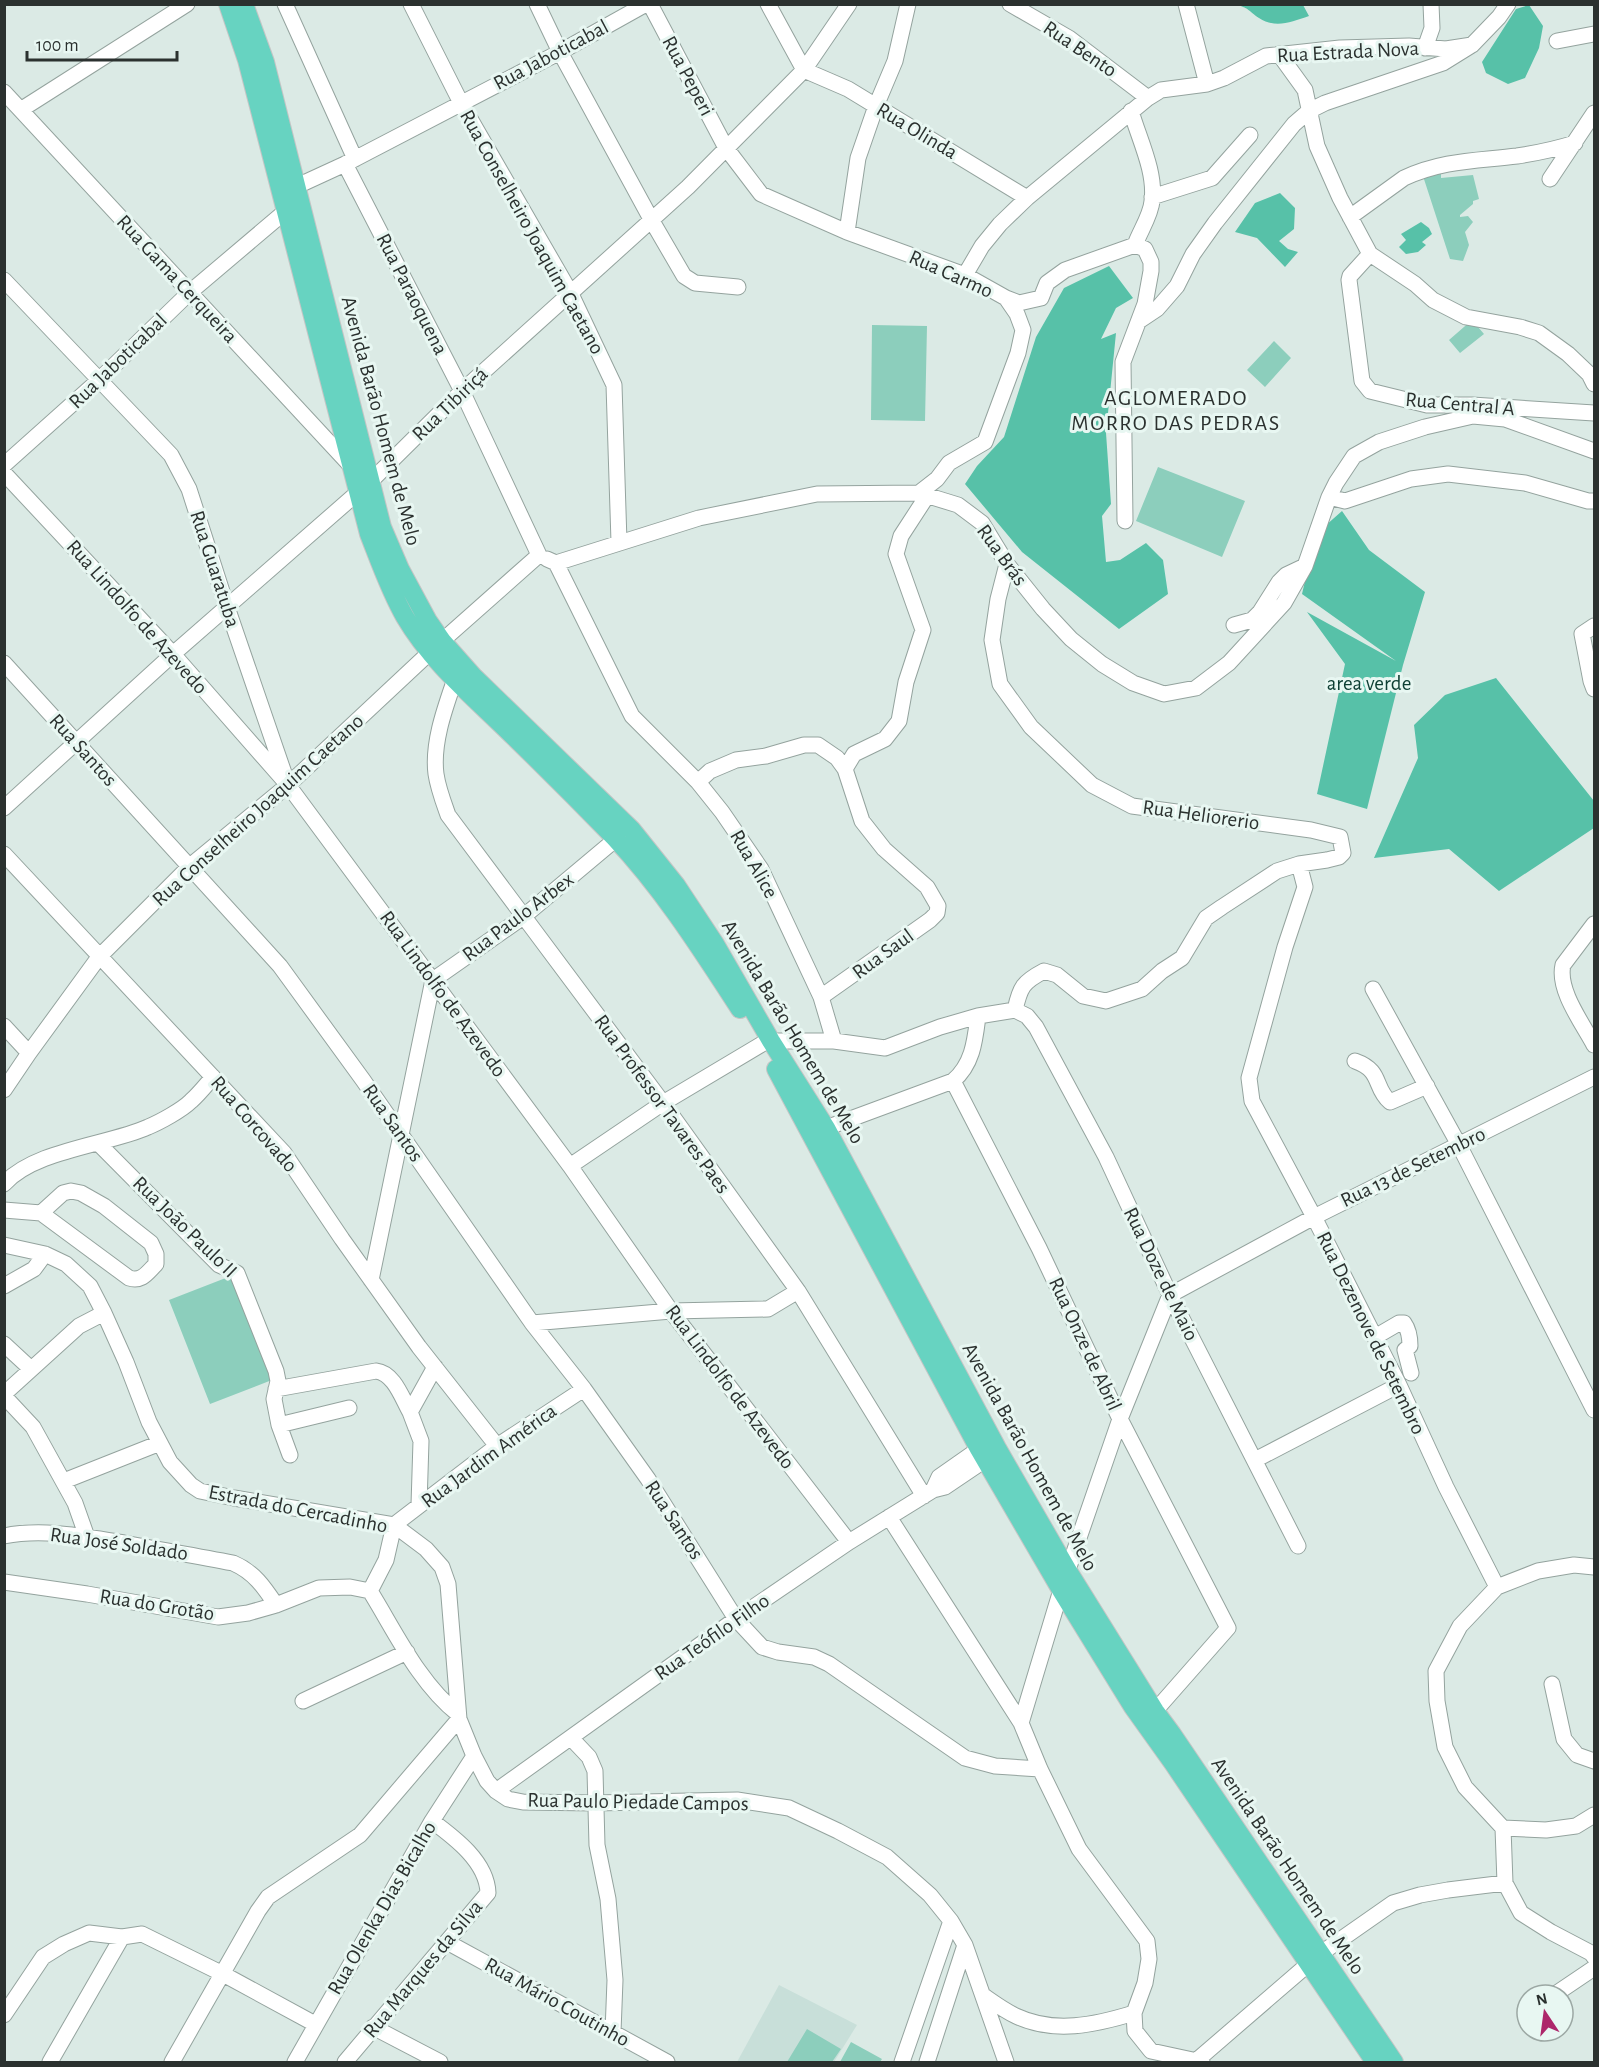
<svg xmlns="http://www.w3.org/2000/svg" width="1599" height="2067" font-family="'Alegreya Sans',sans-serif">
  <rect width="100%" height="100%" fill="#dbeae5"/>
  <path fill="#c8dfd9" d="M779,1985L857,2025L834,2062H737Z"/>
  <path fill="#8ccebc" d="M1441,167V178L1473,175L1479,199L1473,201V204L1460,215V217L1468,216L1473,222L1465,232L1469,245L1463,261L1450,259L1422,173Z
    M1472,320L1484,334L1460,353L1449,340Z
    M872,325L927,326L925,421L871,420Z
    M1274,341L1291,358L1265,387L1247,370Z
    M1158,467L1245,501L1222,557L1136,521Z
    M236,1274L277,1378L210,1404L169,1300Z
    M807,2029L841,2049L832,2062H787Z
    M851,2042L882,2059L880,2062H840Z"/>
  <path fill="#57c1a8" d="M1235,5H1303L1309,16C1291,22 1276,29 1259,18C1248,11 1249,7 1235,5Z
    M1529,5L1543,26L1539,48L1525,78L1508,84L1486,73L1482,62L1516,9Z
    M1280,193L1295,208L1294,229L1279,241L1288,249L1298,252L1285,267L1257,238L1235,232L1255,203Z
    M1421,222L1429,228L1432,234L1422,242L1426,245L1418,252L1406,254L1399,247L1406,240L1401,234Z
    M1109,266L1133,298L1116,308L1101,339L1116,333L1106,433L1111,504L1102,516L1106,562L1120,560L1146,543L1163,560L1168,594L1119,629L1022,552L965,484L977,466L1004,437L1036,337L1064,288Z
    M1342,511L1369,550L1425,592L1403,665L1367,809L1317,794L1345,664L1307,612L1396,661L1302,594L1316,534Z
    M1496,678L1594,801V828L1499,891L1449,849L1374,858L1418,758L1414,725L1445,695Z"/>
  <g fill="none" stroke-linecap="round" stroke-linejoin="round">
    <g stroke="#94a39e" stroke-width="17">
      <path id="minor" d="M285,4L355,159
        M411,4L461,103L570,292L614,385L619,542
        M537,4L560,52L652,221L684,276L695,283L738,287
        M650,4L726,148L761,194L847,232L965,275L1006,298L1017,314L1023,330L1018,353L985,442L949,463L937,479L919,493
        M768,4L804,70L848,89L1027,198
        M1010,4L1069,38L1148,98
        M1186,4L1207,84
        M1557,41L1594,34
        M1425,48L1432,28L1431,4
        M1279,54L1305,90L1317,146L1340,198L1370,254L1415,284L1433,300L1466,317L1520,327L1539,333L1568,354L1589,374L1594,384
        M4,92L350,465
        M22,109L187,4
        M1131,111C1139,139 1156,172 1152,201C1151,215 1140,231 1135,245
        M345,164L462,391L539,555
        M1550,179L1594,113
        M295,187L345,164L560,52L646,4
        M1152,197L1212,178L1250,135
        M1350,217L1404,178C1443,160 1476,161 1517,156C1537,153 1556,149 1575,143
        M847,232L858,158L876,106L895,61L908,4
        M1370,254L1350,276L1349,280L1362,381L1370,391L1427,405H1472L1594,413
        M965,275L982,246L1000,224L1027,198L1148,98L1161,90L1207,84L1224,78L1266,56L1340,48L1409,46L1446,49L1472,45
        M4,280L171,455L189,489L227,607L285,776
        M1006,298L1019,303L1041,298L1047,283L1065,270L1135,245
        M1139,321L1157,309L1177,286L1193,254L1215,223L1294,124L1309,111L1325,103L1443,63L1472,45L1499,17L1508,4
        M4,465L99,380L189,293L287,210
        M4,473L173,654L288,785L570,1166L671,1311L849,1542
        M1329,497L1345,501L1411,479L1448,474L1525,483L1588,501H1594
        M1125,521L1123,362L1145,304L1151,271V262L1145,249L1135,245
        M547,559L556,563L632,716L698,782L722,812L761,869L821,997L834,1041
        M556,563L699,518L817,494L919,493L958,505L982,523L1007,564L1043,609L1071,639L1102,664L1133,683L1164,694L1196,688L1229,663L1284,603L1305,566L1329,497L1336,483L1354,456L1379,442L1425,427L1473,416L1505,419L1594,451
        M1007,564L998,599L992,640L1000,684L1031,727L1092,785L1132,806L1311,830L1340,837L1343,853L1339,857L1327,860L1299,864L1277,871L1222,907L1206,918L1182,958L1162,971L1142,989L1106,1001L1083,996L1057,975L1044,971C1023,982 1020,987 1015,1010
        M1234,625L1252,620L1260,612L1279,582L1286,575L1305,566
        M1594,626L1582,634L1591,681L1594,689
        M4,663L280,966L363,1080L532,1323L584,1389L648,1479L736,1619L762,1647L778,1652L814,1657L829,1664L965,1758L995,1766L1040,1769
        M455,679C445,708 432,743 436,774C438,788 443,801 448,815L663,1103L798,1291L924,1496
        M698,782L710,771L736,760L766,756L804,745H818L837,758L845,769
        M4,808L173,654L371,481L462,391L688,187L804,70L849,4
        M4,854L284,1153L342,1239L419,1347L497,1446
        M1299,864L1305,887L1285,947L1249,1078L1252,1101L1314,1217L1399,1385L1446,1487L1497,1587
        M1594,924L1563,965C1557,990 1583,1024 1594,1045
        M1373,989L1459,1145L1594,1410
        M821,997L930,920L937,913L938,906L927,887L884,849L862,821L845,769L854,754L885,739L899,721L906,682L923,630L896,554L901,536L927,496
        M1015,1010L1027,1016L1036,1027L1106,1157L1170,1295L1298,1546
        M4,1026L29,1053
        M771,1041H834L885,1048L940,1027L978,1016L1015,1010
        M1355,1061C1383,1071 1373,1087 1390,1102L1427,1086
        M953,1081L1039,1248L1120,1419L1228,1628L1155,1711
        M4,1090L29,1053L99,957L190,866L288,785L442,641L539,555
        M826,1128L953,1081C973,1064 975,1040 978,1016
        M98,1143L219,1265L237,1273L276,1371L278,1381L274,1399L279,1425L349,1408
        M570,1166L663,1103L762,1044
        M4,1184C34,1150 108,1145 148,1127C160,1122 182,1110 191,1101C199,1094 206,1085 213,1077
        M71,1191L81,1193L104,1206L151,1243L156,1254V1264C147,1273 142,1282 129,1278L41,1213L63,1193Z
        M4,1210L41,1213
        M4,1245L45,1254L66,1264L90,1286L104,1313L126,1362L149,1422L170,1462L191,1485L200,1491L234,1498L394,1525L426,1549L442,1567L448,1584L459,1719L474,1756L487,1781L496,1791L508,1799L523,1802L595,1803L737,1800L789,1808L838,1831L887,1857L930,1895L951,1921L965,1945L1006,2062
        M371,1280L433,980L523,917L616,839
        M4,1286L34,1269L45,1254
        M1170,1295L1314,1217L1594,1077
        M532,1323L671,1311L768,1309L798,1291
        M1375,1337L1399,1323H1404C1409,1330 1410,1337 1410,1346L1405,1350L1411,1373
        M4,1344L31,1369
        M276,1389L376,1371C394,1373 402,1398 410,1412
        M4,1394L79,1326L104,1313
        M4,1396L33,1427L75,1503L87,1537
        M279,1425L290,1455
        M1255,1460L1399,1385
        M64,1481L160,1443
        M933,1490L939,1477L979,1449L985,1439
        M419,1505L421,1441L410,1412L435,1367
        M889,1517L1021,1723L1040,1769L1079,1849L1147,1941L1149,1959L1145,1983L1134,2013L1135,2031L1151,2051L1202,2062
        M4,1536C44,1528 85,1537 124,1543C161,1550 197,1556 233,1563C254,1572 264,1587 276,1605
        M1594,1567L1574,1565L1538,1571L1497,1587L1460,1626L1436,1671L1437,1701L1445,1747L1465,1787L1503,1828L1505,1883L1521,1913L1551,1932L1591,1953L1594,1957
        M4,1582L87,1594L218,1617L248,1613L276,1605L319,1588L350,1587L370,1591C396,1633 419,1683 458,1714
        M370,1591L386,1560L394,1525L497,1446L584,1389
        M1552,1684L1564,1739L1577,1755L1594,1761
        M303,1701L407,1652
        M1021,1723L1061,1590L1120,1419L1170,1295
        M571,1738L589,1757L595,1771L597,1845L608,1899L615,1980L613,2032
        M496,1791L736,1619L849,1542L933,1490L945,1487L985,1460
        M1503,1828L1546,1830L1576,1826L1594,1815
        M447,1942L667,2062
        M1554,1995L1594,1968
        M984,1996C994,2003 1005,2011 1016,2016C1054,2034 1095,2025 1134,2013
        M4,2015L43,1957L64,1944L89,1933L122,1937L142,1934L223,1974L315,2024
        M373,2027L440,2062
        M1196,2061L1320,1954L1393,1903L1420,1895L1448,1890L1505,1883
        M50,2062L122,1937
        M172,2062L258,1911L268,1897L360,1835L459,1719
        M295,2062L432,1821L474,1756
        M345,2062L488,1893C487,1862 455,1838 432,1821
        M902,2062L951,1921
        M927,2062L965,1945"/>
    </g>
    <g stroke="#c4c5c5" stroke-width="20">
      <path id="major" d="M228,4L247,60L369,534C380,562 390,591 405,617C430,660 470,694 505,728C542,764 578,800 614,837C663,889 701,949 740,1009
        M244,4L265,62L382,527L400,569L428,621L442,641L473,676L632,830L676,885L715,944L771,1041L826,1128L997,1448L1068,1571L1155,1711L1172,1734L1394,2062
        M776,1069L979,1449L1061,1590L1133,1707L1173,1763L1375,2062"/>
    </g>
    <use href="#minor" stroke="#fff" stroke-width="15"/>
    <use href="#major" stroke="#67d3c1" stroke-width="18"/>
  </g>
  <g text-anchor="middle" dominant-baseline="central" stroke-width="6" stroke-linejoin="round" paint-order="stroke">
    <g font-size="21" fill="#2b312f" stroke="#e8f7f2">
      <text transform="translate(1080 49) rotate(34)">Rua Bento</text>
      <text transform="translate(1348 52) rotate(-3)">Rua Estrada Nova</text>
      <text transform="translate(551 55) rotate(-28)">Rua Jaboticabal</text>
      <text transform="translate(688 76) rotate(62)">Rua Peperi</text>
      <text transform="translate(917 131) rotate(31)">Rua Olinda</text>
      <text transform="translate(532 232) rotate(61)">Rua Conselheiro Joaquim Caetano</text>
      <text transform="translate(951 274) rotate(24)">Rua Carmo</text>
      <text transform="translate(177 279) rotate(47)">Rua Gama Cerqueira</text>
      <text transform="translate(412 294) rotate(63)">Rua Paraoquena</text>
      <text transform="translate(118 361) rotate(-44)">Rua Jaboticabal</text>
      <text transform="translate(450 404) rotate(-44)">Rua Tibiriçá</text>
      <text transform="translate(1460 404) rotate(5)">Rua Central A</text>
      <text transform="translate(381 421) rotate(75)">Avenida Barão Homem de Melo</text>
      <text transform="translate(1002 555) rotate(54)">Rua Brás</text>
      <text transform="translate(215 569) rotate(72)">Rua Guaratuba</text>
      <text transform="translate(137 617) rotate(48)">Rua Lindolfo de Azevedo</text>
      <text transform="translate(83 750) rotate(48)">Rua Santos</text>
      <text transform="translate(258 810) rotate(-42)">Rua Conselheiro Joaquim Caetano</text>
      <text transform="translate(1201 815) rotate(8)">Rua Heliorerio</text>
      <text transform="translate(754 864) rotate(60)">Rua Alice</text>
      <text transform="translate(518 917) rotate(-37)">Rua Paulo Arbex</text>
      <text transform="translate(883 954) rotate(-36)">Rua Saul</text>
      <text transform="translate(443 994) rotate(54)">Rua Lindolfo de Azevedo</text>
      <text transform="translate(793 1032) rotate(59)">Avenida Barão Homem de Melo</text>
      <text transform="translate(662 1104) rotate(54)">Rua Professor Tavares Paes</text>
      <text transform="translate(393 1123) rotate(55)">Rua Santos</text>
      <text transform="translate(254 1124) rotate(49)">Rua Corcovado</text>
      <text transform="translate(1413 1167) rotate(-26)">Rua 13 de Setembro</text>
      <text transform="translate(185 1227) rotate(44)">Rua João Paulo II</text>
      <text transform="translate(1161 1274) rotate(64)">Rua Doze de Maio</text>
      <text transform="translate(1371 1333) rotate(64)">Rua Dezenove de Setembro</text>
      <text transform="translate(1085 1344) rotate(65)">Rua Onze de Abril</text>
      <text transform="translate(730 1387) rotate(53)">Rua Lindolfo de Azevedo</text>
      <text transform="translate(489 1456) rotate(-36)">Rua Jardim América</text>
      <text transform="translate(1030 1457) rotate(61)">Avenida Barão Homem de Melo</text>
      <text transform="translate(298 1509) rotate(11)">Estrada do Cercadinho</text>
      <text transform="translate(674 1520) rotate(57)">Rua Santos</text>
      <text transform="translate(119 1544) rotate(8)">Rua José Soldado</text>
      <text transform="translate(157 1605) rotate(9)">Rua do Grotão</text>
      <text transform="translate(712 1637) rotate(-35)">Rua Teófilo Filho</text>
      <text transform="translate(638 1802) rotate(1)">Rua Paulo Piedade Campos</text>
      <text transform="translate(1288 1866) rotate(56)">Avenida Barão Homem de Melo</text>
      <text transform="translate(382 1908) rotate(-60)">Rua Olenka Dias Bicalho</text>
      <text transform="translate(423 1969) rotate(-50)">Rua Marques da Silva</text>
      <text transform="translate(557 2002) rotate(29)">Rua Mário Coutinho</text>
    </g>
    <g font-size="21" fill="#0d3e33" stroke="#e8f7f2">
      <text x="1369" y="683">area verde</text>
    </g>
    <g font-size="22" letter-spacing="1.5" fill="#2b312f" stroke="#e8f7f2">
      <text x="1176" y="398">AGLOMERADO<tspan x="1176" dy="25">MORRO DAS PEDRAS</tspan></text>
    </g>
  </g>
  <rect width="1599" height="2067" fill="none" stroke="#2b312f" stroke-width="12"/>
  <g transform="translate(1545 2013) rotate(347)"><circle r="28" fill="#e8f7f2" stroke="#9ca8a4" stroke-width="1.5"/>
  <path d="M0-4.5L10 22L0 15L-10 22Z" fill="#ad266a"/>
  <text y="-9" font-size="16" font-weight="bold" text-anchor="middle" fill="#2b312f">N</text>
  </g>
  <path d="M27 51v9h150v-9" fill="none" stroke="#2b312f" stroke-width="3"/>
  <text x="36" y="51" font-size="18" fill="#2b312f" stroke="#e8f7f2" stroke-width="4.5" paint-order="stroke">100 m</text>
</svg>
